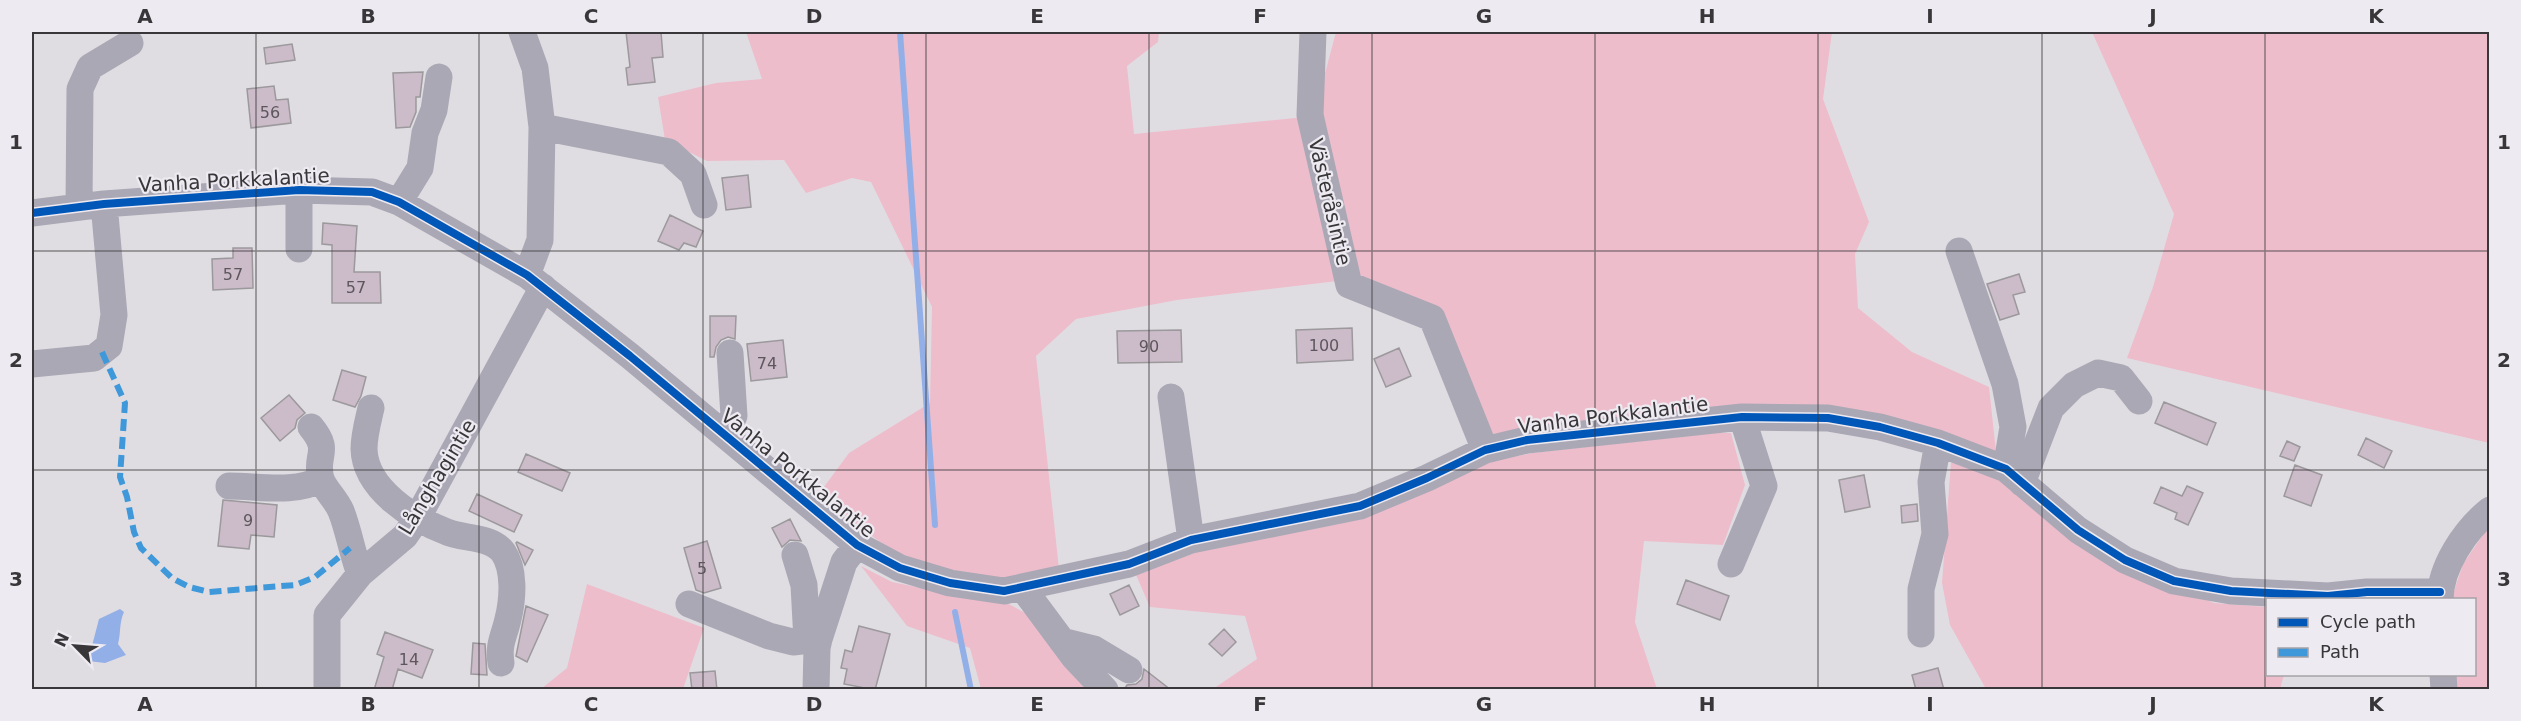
<svg xmlns="http://www.w3.org/2000/svg" width="2521" height="721" font-family="'DejaVu Sans',sans-serif">
  <rect width="100%" height="100%" fill="#e0dde2"/>
  <path fill="#edbdcb" d="M746,32H1159L1158,42L1127,66L1134,134L1306,117L1346,280L1177,300L1076,319L1036,356L1059,569L1001,581L966,577L897,555L818,495L849,453L930,403L932,307L871,182L852,178L806,193L784,160L707,161L665,140L658,97L716,83L762,79Z
    M1336,32H1832L1823,99L1869,222L1855,254L1858,308L1912,352L1989,387L1997,461L1865,417L1488,441L1437,315L1353,280L1314,115Z
    M2092,32H2489V443L2127,358L2153,287L2174,214Z
    M1705,433H1731L1745,485L1723,545L1644,541L1635,622L1657,689H1213L1257,659L1245,616L1150,607L1133,568L1481,463L1533,453Z
    M1951,462L2000,480L2104,555L2214,603L2267,607L2268,674L2284,675L2280,689H1986L1950,625L1942,583Z
    M2489,526V689H2452L2451,675L2474,674V600H2451L2463,564Z
    M861,566L892,582L980,600L1005,602L1027,614L1085,689H981L970,648L907,626Z
    M587,584L704,628L683,689H541L567,668Z"/>
  <path fill="#93afe8" d="M120,609L124,612C119,623 121,633 118,644L126,655L105,663L88,661L99,619Z"/>
  <g fill="none" stroke-linecap="round" stroke-linejoin="round">
    <path stroke="#93afe8" stroke-width="6" d="M900,32L935,525
      M955,612L971,690"/>
  </g>
  <path fill="#ccbbc9" stroke="#9b999c" stroke-width="1.5" d="M626,32H661L663,57L652,58L655,82L628,85L626,68L630,67Z
    M292,44L295,60L266,64L264,48Z
    M423,72L420,97H416V112L410,127L396,128L393,73Z
    M274,86L276,100L288,99L291,123L251,128L247,89Z
    M748,175L751,207L726,210L722,178Z
    M670,215L703,231L696,247L684,243L679,250L658,241Z
    M323,223L357,226L354,272H380L381,303H332V245L322,244Z
    M233,248H252L253,288L213,290L212,259L233,258Z
    M2019,274L2025,292L2013,295L2019,314L2000,320L1987,284Z
    M710,316H736L735,339L728,337L721,340L716,347L714,357H710Z
    M1352,328L1353,360L1297,363L1296,330Z
    M1181,330L1182,362L1118,363L1117,331Z
    M783,340L787,377L751,381L747,344Z
    M1399,348L1411,376L1386,387L1374,359Z
    M342,370L366,377L361,396L355,407L333,400Z
    M289,395L305,413L297,420L295,428L280,441L261,418Z
    M2164,402L2216,423L2207,445L2155,423Z
    M2366,438L2392,451L2384,468L2358,455Z
    M2287,441L2300,447L2294,461L2280,456Z
    M526,454L570,473L562,491L518,472Z
    M2295,465L2322,475L2311,506L2284,496Z
    M1864,475L1870,507L1845,512L1839,480Z
    M2187,486L2203,493L2188,525L2175,519L2177,513L2154,503L2161,487L2182,496Z
    M477,494L522,515L514,532L469,511Z
    M223,500L277,505L274,537L251,535L249,549L218,546Z
    M1917,504L1918,521L1902,523L1901,506Z
    M790,519L801,541L790,540L782,547L772,528Z
    M707,541L721,588L704,593L696,590L684,548Z
    M517,542L533,550L525,565L516,543Z
    M1686,580L1729,596L1720,620L1677,604Z
    M1129,585L1139,606L1120,615L1110,594Z
    M526,606L548,615L527,662L516,656Z
    M859,626L890,634L875,690L844,684L847,669L841,668L845,650L852,652Z
    M1224,629L1236,642L1222,656L1209,644Z
    M385,632L433,650L422,678L398,669L392,690H374L384,657L377,654Z
    M473,643L485,644L487,675L471,674Z
    M1938,668L1944,690H1916L1912,675Z
    M1144,669L1171,690H1124L1127,685L1136,684L1142,679Z
    M715,671L717,690H692L690,673Z"/>
  <g fill="none" stroke-linecap="round" stroke-linejoin="round">
    <path stroke="#aaa8b5" stroke-width="27" d="M522,32L535,68L542,127L540,240L527,275
      M1313,32L1310,115L1349,285L1432,318L1485,450
      M542,127L669,152L693,174L704,205
      M399,202L420,168L425,133L434,110L439,77
      M79,207L80,89L90,67L130,43
      M32,213L104,204L299,190L372,192L399,202L527,275L630,356L857,545L900,568L950,583L1004,591L1129,564L1191,540L1360,506L1427,478L1485,450L1527,440L1742,417L1828,418L1880,427L1938,443L2006,469L2078,530L2125,560L2174,581L2231,591L2328,596L2367,592H2440
      M299,249V190
      M1959,251L2005,384L2013,427L2006,469
      M32,364L94,358L109,346L114,315L104,204
      M1171,397L1191,540
      M371,408C368,421 364,435 364,449C365,489 413,519 447,532C464,539 491,536 503,552C515,569 513,599 508,619C504,637 498,644 501,663
      M311,427C332,452 314,455 321,479C325,490 336,499 341,511C349,531 352,553 360,574
      M724,434L734,416L730,353
      M2022,483L2051,408L2074,385L2098,373L2121,378L2139,401
      M229,486C258,486 296,494 321,479
      M795,555L804,585L807,641
      M1731,564L1764,486L1742,417
      M1022,587L1074,657L1105,690
      M2440,600C2440,567 2465,530 2490,510
      M689,604L769,636L793,642L819,639
      M1921,634V589L1935,534L1931,482L1938,443
      M1062,641L1094,649L1129,670
      M2443,674L2444,690
      M327,690V615L360,574L405,536L418,517L543,287
      M816,690L817,648L819,639L844,562L857,545"/>
    <path stroke="#3e98d9" stroke-width="6" stroke-dasharray="12 6" stroke-linecap="butt" d="M102,352L125,403L120,477L127,497L134,532L141,548L172,578L189,587L209,592L295,585L315,577L350,548"/>
    <g stroke="#eeeaf1" stroke-width="11">
      <path id="cycleway" d="M32,213L104,204L299,190L372,192L399,202L527,275L630,356L857,545L900,568L950,583L1004,591L1129,564L1191,540L1360,506L1427,478L1485,450L1527,440L1742,417L1828,418L1880,427L1938,443L2006,469L2078,530L2125,560L2174,581L2231,591L2328,596L2367,592H2440"/>
    </g>
    <use href="#cycleway" stroke="#0057b8" stroke-width="8"/>
  </g>
  <path fill="none" stroke="#383639" stroke-width="1.5" stroke-opacity="0.55" d="M256,32V690M479,32V690M703,32V690M926,32V690M1149,32V690M1372,32V690M1595,32V690M1818,32V690M2042,32V690M2265,32V690M32,251H2490M32,470H2490"/>
  <g text-anchor="middle" dominant-baseline="central" stroke-width="4.5" stroke-linejoin="round" paint-order="stroke">
    <g font-size="16" fill="#5d575d">
      <text x="270" y="112">56</text>
      <text x="233" y="274">57</text>
      <text x="356" y="287">57</text>
      <text x="1324" y="345">100</text>
      <text x="1149" y="346">90</text>
      <text x="767" y="363">74</text>
      <text x="248" y="520">9</text>
      <text x="702" y="568">5</text>
      <text x="409" y="659">14</text>
    </g>
    <g font-size="20" fill="#383639" stroke="#eeeaf1">
      <text transform="translate(234 180) rotate(-3)">Vanha Porkkalantie</text>
      <text transform="translate(1330 202) rotate(77)">Västeråsintie</text>
      <text transform="translate(1613 415) rotate(-7)">Vanha Porkkalantie</text>
      <text transform="translate(798 473) rotate(39)">Vanha Porkkalantie</text>
      <text transform="translate(437 477) rotate(-59)">Långhagintie</text>
    </g>
  </g>
  <rect width="2521" height="721" fill="none" stroke="#eeeaf1" stroke-width="66"/>
  <rect x="2266" y="598" width="210" height="78" fill="#eeeaf1" stroke="#a5a2a7" stroke-width="1.5"/>
  <rect x="2278" y="618" width="30" height="9" fill="#0057b8" stroke="#a5a2a7" stroke-width="1.5"/>
  <text x="2320" y="628" font-size="18" fill="#383639">Cycle path</text>
  <rect x="2278" y="648" width="30" height="9" fill="#3e98d9" stroke="#a5a2a7" stroke-width="1.5"/>
  <text x="2320" y="658" font-size="18" fill="#383639">Path</text>
  <g transform="translate(75 646) rotate(295)" stroke="#eeeaf1" stroke-width="4.5" paint-order="stroke">
  <path d="M0-4.5L10 22L0 15L-10 22Z" fill="#383639"/>
  <text y="-9" font-size="16" font-weight="bold" text-anchor="middle" fill="#383639">N</text>
  </g>
  <rect x="33" y="33" width="2455" height="655" fill="none" stroke="#383639" stroke-width="2"/>
  <g font-size="20" text-anchor="middle" font-weight="bold" fill="#383639">
    <text x="145" y="23">A</text>
    <text x="368" y="23">B</text>
    <text x="591" y="23">C</text>
    <text x="814" y="23">D</text>
    <text x="1037" y="23">E</text>
    <text x="1260" y="23">F</text>
    <text x="1484" y="23">G</text>
    <text x="1707" y="23">H</text>
    <text x="1930" y="23">I</text>
    <text x="2153" y="23">J</text>
    <text x="2376" y="23">K</text>
    <text x="16" y="149">1</text>
    <text x="2504" y="149">1</text>
    <text x="16" y="367">2</text>
    <text x="2504" y="367">2</text>
    <text x="16" y="586">3</text>
    <text x="2504" y="586">3</text>
    <text x="145" y="711">A</text>
    <text x="368" y="711">B</text>
    <text x="591" y="711">C</text>
    <text x="814" y="711">D</text>
    <text x="1037" y="711">E</text>
    <text x="1260" y="711">F</text>
    <text x="1484" y="711">G</text>
    <text x="1707" y="711">H</text>
    <text x="1930" y="711">I</text>
    <text x="2153" y="711">J</text>
    <text x="2376" y="711">K</text>
  </g>
</svg>
